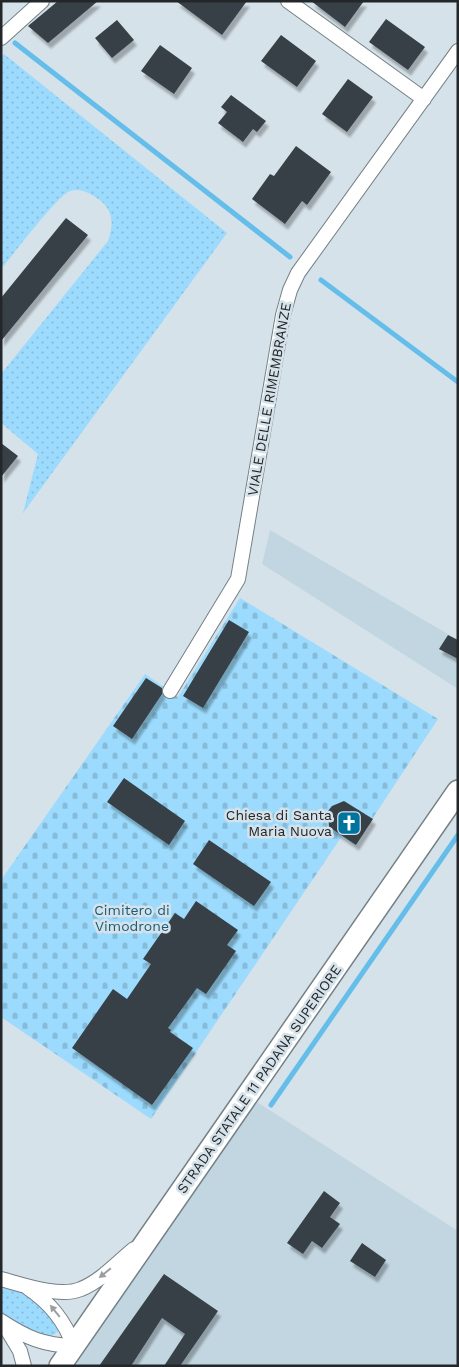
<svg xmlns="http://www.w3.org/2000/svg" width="459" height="1367" font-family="'Work Sans',sans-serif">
  <defs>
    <pattern id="grass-dots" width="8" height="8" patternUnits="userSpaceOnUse" patternTransform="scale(1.25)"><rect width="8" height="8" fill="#9cdbfd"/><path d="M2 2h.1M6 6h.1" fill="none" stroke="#86bcd9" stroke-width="1.8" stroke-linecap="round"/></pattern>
    <pattern id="cemetery-stones" width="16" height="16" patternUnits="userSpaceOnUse" patternTransform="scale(1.25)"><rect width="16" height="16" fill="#9cdbfd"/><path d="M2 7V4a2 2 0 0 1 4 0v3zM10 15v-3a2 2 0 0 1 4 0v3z" fill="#86bcd9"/></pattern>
    <filter id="shadow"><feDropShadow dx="3" dy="5.5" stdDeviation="1" flood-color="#0004"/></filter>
  </defs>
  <rect width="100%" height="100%" fill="#d6e2e9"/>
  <path fill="#c2d6e1" d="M270,530L458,640V689L262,564Z
    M251,1098L458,1231V1362L455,1366H67Z"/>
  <path fill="url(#grass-dots)" d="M4,54L227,233L23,513L38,454L1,423V374L108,241C113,227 114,213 102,202C94,195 81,187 70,191C58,195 12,256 1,269V57Z
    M1,1284L23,1292L45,1305L59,1330C45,1349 16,1324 1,1315Z"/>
  <path fill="url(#cemetery-stones)" d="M240,598L438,719L355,845L342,836L151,1119L1,1017V880L145,674L178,697Z"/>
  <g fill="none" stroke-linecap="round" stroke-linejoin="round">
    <path stroke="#65bdea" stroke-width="5" d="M15,43L290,257
      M321,280L458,382
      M271,1105L458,835"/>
  </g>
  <path fill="#374146" filter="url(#shadow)" d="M58,1H98L48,43L28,26Z
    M176,1H247L222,35Z
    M311,1H364L345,27Z
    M386,19L425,47L408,70L369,42Z
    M117,20L134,40L112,58L95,38Z
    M281,35L316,61L297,87L261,61Z
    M160,45L192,68L174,94L141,71Z
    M348,79L373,97L347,132L322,114Z
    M231,95L266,121L257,132L253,129L243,142L218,123L227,112L221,107Z
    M296,146L331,172L307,205L302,201L285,224L252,199L270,174L274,176Z
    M66,218L88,235L1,341V298Z
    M1,443L18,456L1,477Z
    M229,620L249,632L203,708L183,696Z
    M448,635L458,640V659L439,649Z
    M146,678L162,688V694L132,739L113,726Z
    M124,778L185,821L169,845L107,802Z
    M344,801L373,819L356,845L329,827L328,811L332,806Z
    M209,840L271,882L254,906L193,864Z
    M196,901L238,930L227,945L236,951L206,994L197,988L168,1028L171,1030L170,1032L193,1048L152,1105L72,1048L113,989L127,999L151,964L143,959L175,913L184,919Z
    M324,1191L340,1203L330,1217L340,1224L322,1248L312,1241L303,1254L287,1243Z
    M362,1243L386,1260L375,1277L350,1261Z
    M164,1274L218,1311L180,1366H164L185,1334L162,1318L131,1366H99Z"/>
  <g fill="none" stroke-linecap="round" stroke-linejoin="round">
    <g stroke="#748086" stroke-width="16">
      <path id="minor" d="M288,1L424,99
        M1,38L42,1
        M170,691L238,579L283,315L290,290L298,273L458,51
        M1,1279C23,1285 60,1298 81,1289C101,1281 118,1262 134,1249
        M1,1321C27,1338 43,1345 74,1346C64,1320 50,1303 28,1288
        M5,1326L20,1351L24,1366"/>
    </g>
    <g stroke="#748086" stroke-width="24">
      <path id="primary" d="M60,1366L458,791"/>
    </g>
    <use href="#minor" stroke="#fff" stroke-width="14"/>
    <use href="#primary" stroke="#fff" stroke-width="21"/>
  </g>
  <defs><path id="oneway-solid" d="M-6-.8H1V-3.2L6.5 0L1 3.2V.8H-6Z" transform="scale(1.25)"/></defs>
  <g fill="#9c9e9f">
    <use href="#oneway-solid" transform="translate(105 1273) rotate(141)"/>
    <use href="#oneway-solid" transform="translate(55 1311) rotate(-129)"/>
  </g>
  <defs>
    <g id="church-square" transform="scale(1.25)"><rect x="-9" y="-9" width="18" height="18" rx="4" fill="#00749e" stroke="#d6e2e9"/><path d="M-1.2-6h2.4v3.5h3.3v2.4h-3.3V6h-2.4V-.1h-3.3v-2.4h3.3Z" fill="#fff"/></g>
  </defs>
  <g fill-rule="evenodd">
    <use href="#church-square" x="349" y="823"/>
  </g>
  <g text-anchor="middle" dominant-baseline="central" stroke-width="5" stroke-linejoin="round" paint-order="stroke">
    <g font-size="14" fill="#23272a" stroke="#d6e2e9">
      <text transform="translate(269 399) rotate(-80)">VIALE DELLE RIMEMBRANZE</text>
      <text transform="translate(259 1079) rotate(-55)">STRADA STATALE 11 PADANA SUPERIORE</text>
    </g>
    <g font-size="14" fill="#23272a" stroke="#d6e2e9" text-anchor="end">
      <text x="332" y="815">Chiesa di Santa<tspan x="332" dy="16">Maria Nuova</tspan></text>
    </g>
    <g font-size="14" fill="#175b79" stroke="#d6e2e9">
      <text x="132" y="910">Cimitero di<tspan x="132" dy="16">Vimodrone</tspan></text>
    </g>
  </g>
  <rect width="459" height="1367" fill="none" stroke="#23272a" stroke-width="5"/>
</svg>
